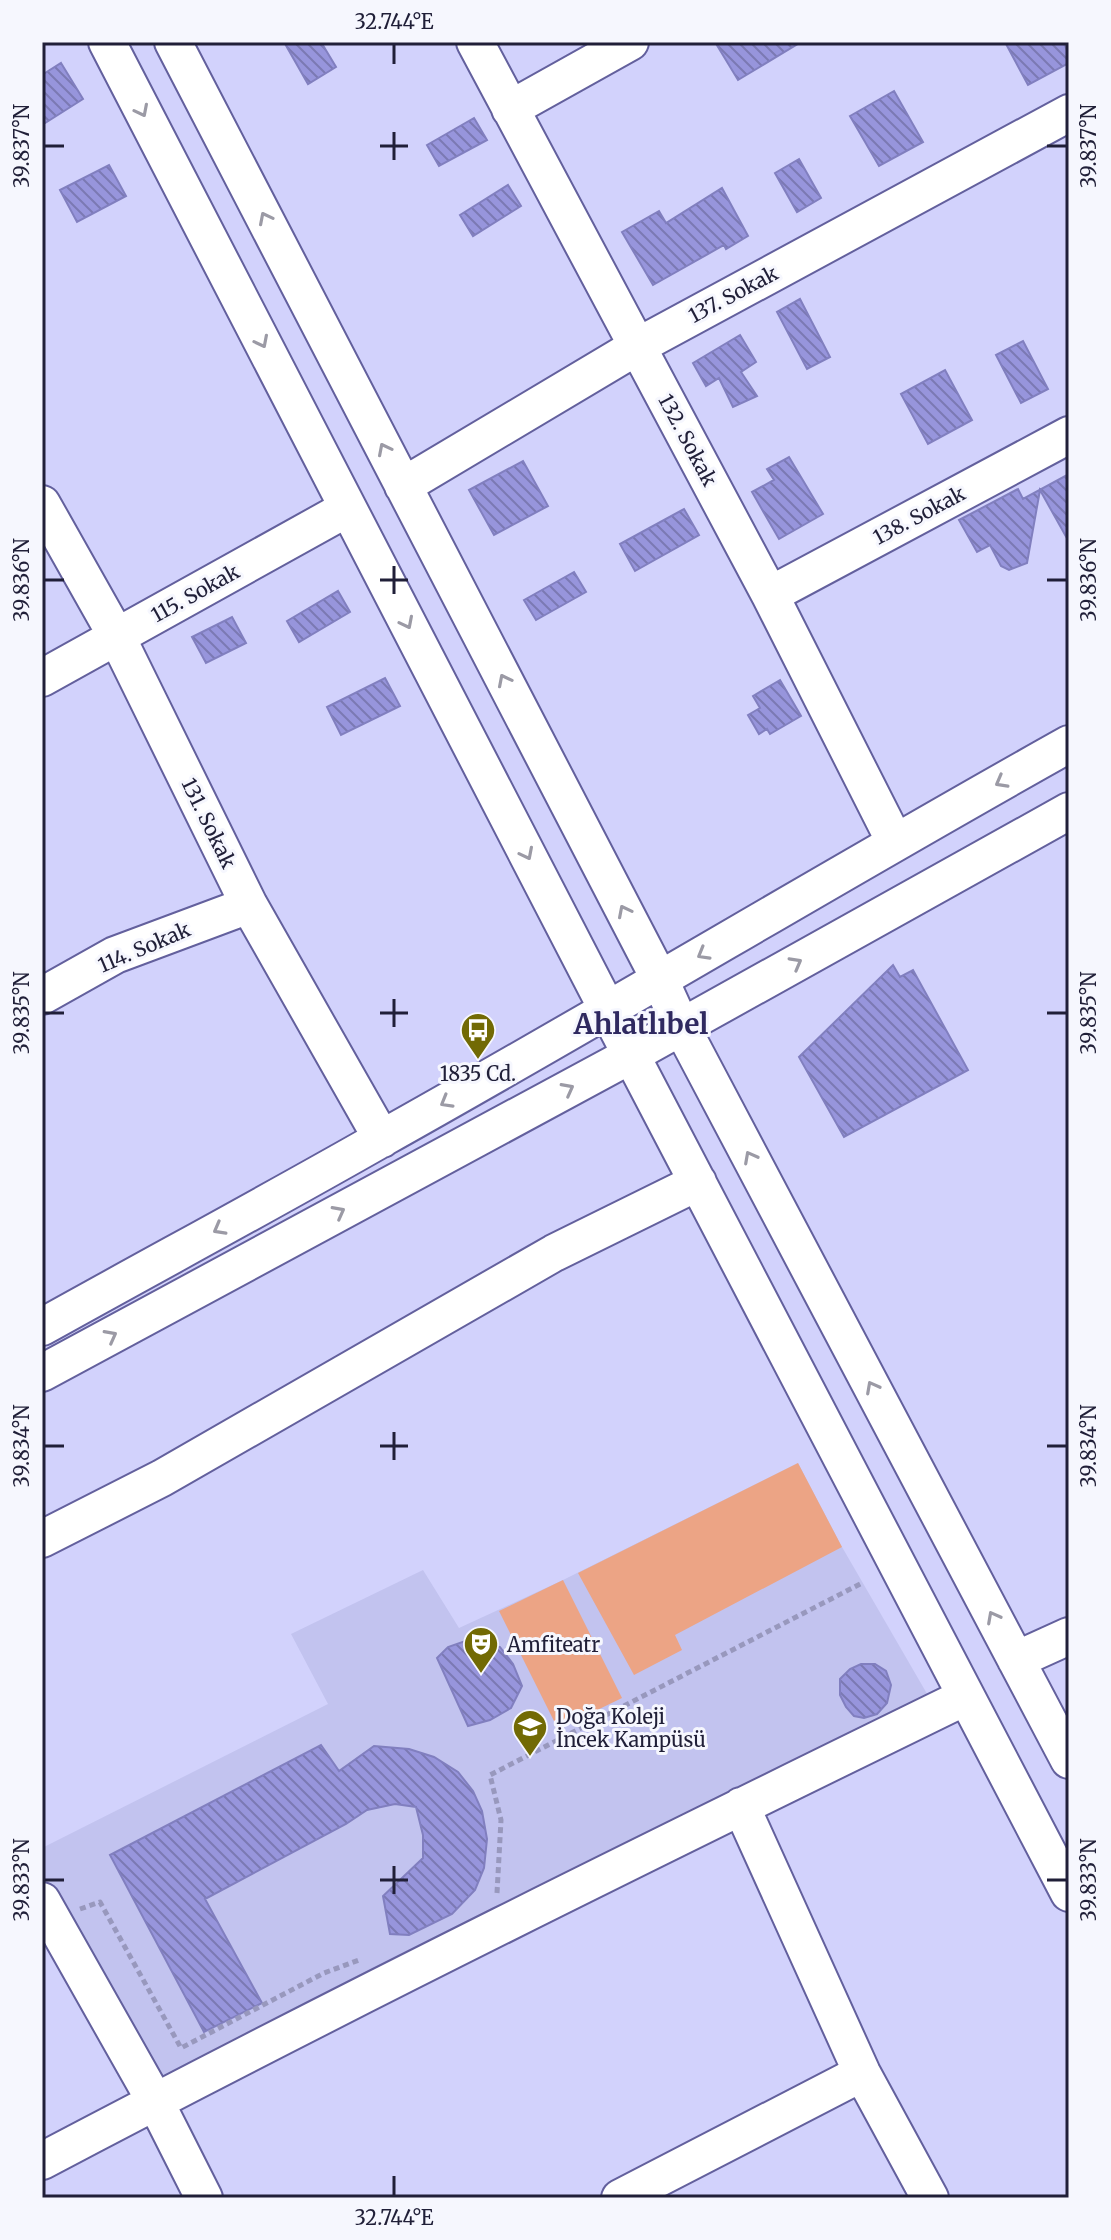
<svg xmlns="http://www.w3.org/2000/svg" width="1111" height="2240" font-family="Merriweather,serif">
  <defs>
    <pattern id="building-back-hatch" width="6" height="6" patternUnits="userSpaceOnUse" patternTransform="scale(2)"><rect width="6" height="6" fill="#9795dc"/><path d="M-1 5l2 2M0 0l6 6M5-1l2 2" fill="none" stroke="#7b79b3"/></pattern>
  </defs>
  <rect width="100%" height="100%" fill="#d2d2fc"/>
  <path fill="#c2c3ef" d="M798,1463L842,1547L937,1711L155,2101L42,1901V1848L328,1704L291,1634L423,1570L459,1628L563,1580Z"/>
  <path fill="#eca485" d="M798,1463L842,1547L675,1635L682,1650L634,1675L578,1573Z
    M563,1580L622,1698L558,1729L499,1611Z"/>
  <path fill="url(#building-back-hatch)" stroke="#817fbf" stroke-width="2" d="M284,42H321L336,67L308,84Z
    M715,42H801L738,80Z
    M1005,42H1063L1069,54V63L1028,85Z
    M61,63L83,99L42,125V75Z
    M894,91L923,142L879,166L850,116Z
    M474,118L487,140L439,166L427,145Z
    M799,159L821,198L797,212L775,173Z
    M109,165L126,196L77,222L60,190Z
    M508,185L521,206L473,236L460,215Z
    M722,188L748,236L726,249L724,245L653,285L622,232L659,211L666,223Z
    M800,299L830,357L807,369L777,312Z
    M740,335L756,362L741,372L757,396L733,407L719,378L706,386L693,363Z
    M1023,341L1048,389L1021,403L996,355Z
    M945,370L972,420L928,444L901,394Z
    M789,457L823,514L779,539L752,492L774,480L767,469Z
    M523,461L548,506L494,535L469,490Z
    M1069,474V542L1040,490L1027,563L1009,570L1001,566L990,545L977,552L959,520L1018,489L1023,499Z
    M684,509L699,535L635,571L620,544Z
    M574,572L586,592L536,620L524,600Z
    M338,591L350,612L299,642L287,621Z
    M232,617L246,643L206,663L192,637Z
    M385,678L400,706L341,735L327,707Z
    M780,680L801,716L770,734L767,729L759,734L748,715L760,708L753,696Z
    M893,965L900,977L913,970L968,1070L844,1137L799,1057Z
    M471,1639L500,1647L513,1664L522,1686L511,1708L490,1720L468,1726L437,1658L448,1647Z
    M861,1664H875L886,1671L891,1685L887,1703L877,1714L864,1718L854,1716L846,1707L840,1695V1679L850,1669Z
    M321,1745L339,1771L374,1746L409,1749L434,1757L458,1772L473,1791L482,1811L487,1839L484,1868L475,1890L452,1914L409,1935L390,1934L383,1896L423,1858V1835L416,1807L395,1804L367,1810L346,1824L205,1899L262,2003L204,2032L110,1855Z"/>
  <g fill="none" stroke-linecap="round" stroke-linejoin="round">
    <g stroke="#63609d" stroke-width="40">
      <path id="minor" d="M107,42L631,1055L1069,1893
        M173,42L660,980L681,1026L1069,1760
        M475,42L770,595L895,842
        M510,109L630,42
        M403,486L638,346L1069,113
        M42,504L117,637L249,905L382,1139
        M770,595L1069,435
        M42,678L348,508
        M42,996L115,955L249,905
        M42,1327C155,1264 269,1203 381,1139C612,1010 838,873 1069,744
        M42,1373L631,1055L1069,811
        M42,1539L162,1478L554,1253L698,1182
        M1016,1660L1069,1636
        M741,1806L862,2073L930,2198
        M42,1901L155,2101L204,2198
        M42,2161C347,2000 656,1848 965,1697
        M620,2198L862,2073"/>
    </g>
    <path stroke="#9898bd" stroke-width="5" stroke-dasharray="6 4" stroke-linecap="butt" d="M497,1893L501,1820L490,1775L862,1583
      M80,1909L100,1902L181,2048L324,1973L359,1960"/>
    <use href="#minor" stroke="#fff" stroke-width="36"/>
  </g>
  <defs><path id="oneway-chevron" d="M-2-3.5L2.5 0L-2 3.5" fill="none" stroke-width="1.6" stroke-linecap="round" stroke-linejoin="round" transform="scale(2)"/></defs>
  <g stroke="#9b9aa5">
    <use href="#oneway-chevron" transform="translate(142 111) rotate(63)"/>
    <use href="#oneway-chevron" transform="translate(265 218) rotate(-117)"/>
    <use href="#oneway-chevron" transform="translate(262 342) rotate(63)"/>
    <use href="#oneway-chevron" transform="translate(384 449) rotate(-117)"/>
    <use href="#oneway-chevron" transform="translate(407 623) rotate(63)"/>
    <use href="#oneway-chevron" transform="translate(504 680) rotate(-117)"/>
    <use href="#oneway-chevron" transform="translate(1001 782) rotate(151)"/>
    <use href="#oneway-chevron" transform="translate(527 854) rotate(63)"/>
    <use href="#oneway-chevron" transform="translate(624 911) rotate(-117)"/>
    <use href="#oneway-chevron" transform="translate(703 954) rotate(150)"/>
    <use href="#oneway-chevron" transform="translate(796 963) rotate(-29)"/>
    <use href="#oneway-chevron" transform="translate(568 1089) rotate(-28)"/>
    <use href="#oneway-chevron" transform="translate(446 1102) rotate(150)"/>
    <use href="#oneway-chevron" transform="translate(750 1157) rotate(-118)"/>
    <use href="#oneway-chevron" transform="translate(339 1212) rotate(-28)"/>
    <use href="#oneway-chevron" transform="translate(219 1229) rotate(151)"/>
    <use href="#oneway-chevron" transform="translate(111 1336) rotate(-28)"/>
    <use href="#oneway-chevron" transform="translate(872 1387) rotate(-118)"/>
    <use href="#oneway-chevron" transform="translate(993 1617) rotate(-118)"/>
  </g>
  <path fill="none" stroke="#201f38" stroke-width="3" d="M394,44V64M394,132V160M44,146H64M380,146H408M1047,146H1067M394,566V594M44,580H64M380,580H408M1047,580H1067M394,999V1027M44,1013H64M380,1013H408M1047,1013H1067M394,1432V1460M44,1446H64M380,1446H408M1047,1446H1067M394,1866V1894M44,1880H64M380,1880H408M1047,1880H1067M394,2176V2196"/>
  <defs>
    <g id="bus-pin" transform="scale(1.8)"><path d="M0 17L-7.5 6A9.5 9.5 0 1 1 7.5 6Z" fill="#726a04" stroke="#f6f7fe"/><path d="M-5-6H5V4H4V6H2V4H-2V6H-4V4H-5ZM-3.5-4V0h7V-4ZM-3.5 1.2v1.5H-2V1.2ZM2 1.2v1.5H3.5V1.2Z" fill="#fff"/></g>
    <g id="theatre-pin" transform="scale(1.8)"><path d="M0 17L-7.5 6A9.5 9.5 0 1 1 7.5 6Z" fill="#726a04" stroke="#f6f7fe"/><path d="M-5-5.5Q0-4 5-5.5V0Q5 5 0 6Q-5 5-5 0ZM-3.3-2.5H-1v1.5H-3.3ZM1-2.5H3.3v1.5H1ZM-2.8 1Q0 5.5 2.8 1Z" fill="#fff"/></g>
    <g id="school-pin" transform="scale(1.8)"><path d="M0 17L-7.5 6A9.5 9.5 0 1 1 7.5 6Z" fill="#726a04" stroke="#f6f7fe"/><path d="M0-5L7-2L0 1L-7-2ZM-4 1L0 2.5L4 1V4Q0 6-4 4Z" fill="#fff"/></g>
  </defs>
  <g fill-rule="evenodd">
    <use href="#bus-pin" x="478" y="1030"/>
    <use href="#theatre-pin" x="481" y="1644"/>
    <use href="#school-pin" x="530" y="1727"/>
  </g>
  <g text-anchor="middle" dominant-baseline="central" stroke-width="6" stroke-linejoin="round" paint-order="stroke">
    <g font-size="20" fill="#201f38" stroke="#f6f7fe">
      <text transform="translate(733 294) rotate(-28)">137. Sokak</text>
      <text transform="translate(688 440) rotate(62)">132. Sokak</text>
      <text transform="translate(919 515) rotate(-28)">138. Sokak</text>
      <text transform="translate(195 593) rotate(-29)">115. Sokak</text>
      <text transform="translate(209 823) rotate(64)">131. Sokak</text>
      <text transform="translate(144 947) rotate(-23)">114. Sokak</text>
    </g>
    <g font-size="20" fill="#201f38" stroke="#f6f7fe" text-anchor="start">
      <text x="478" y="1073" text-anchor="middle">1835 Cd.</text>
      <text x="507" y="1644">Amfiteatr</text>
      <text x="556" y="1716">Doğa Koleji<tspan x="556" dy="23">İncek Kampüsü</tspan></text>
    </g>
    <g font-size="28" font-weight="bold" fill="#2f2960" stroke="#f6f7fe">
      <text x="641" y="1024">Ahlatlıbel</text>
    </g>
  </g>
  <rect width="1111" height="2240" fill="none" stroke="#f6f7fe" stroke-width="88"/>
  <rect x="44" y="44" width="1023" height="2152" fill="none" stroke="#201f38" stroke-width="3"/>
  <g font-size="20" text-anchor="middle" fill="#201f38">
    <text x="394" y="29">32.744°E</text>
    <text transform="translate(22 146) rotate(-90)" y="7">39.837°N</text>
    <text transform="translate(1089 146) rotate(-90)" y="7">39.837°N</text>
    <text transform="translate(22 580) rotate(-90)" y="7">39.836°N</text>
    <text transform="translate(1089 580) rotate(-90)" y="7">39.836°N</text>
    <text transform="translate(22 1013) rotate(-90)" y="7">39.835°N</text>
    <text transform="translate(1089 1013) rotate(-90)" y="7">39.835°N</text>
    <text transform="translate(22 1446) rotate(-90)" y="7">39.834°N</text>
    <text transform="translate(1089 1446) rotate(-90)" y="7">39.834°N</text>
    <text transform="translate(22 1880) rotate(-90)" y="7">39.833°N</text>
    <text transform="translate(1089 1880) rotate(-90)" y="7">39.833°N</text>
    <text x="394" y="2225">32.744°E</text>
  </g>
</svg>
